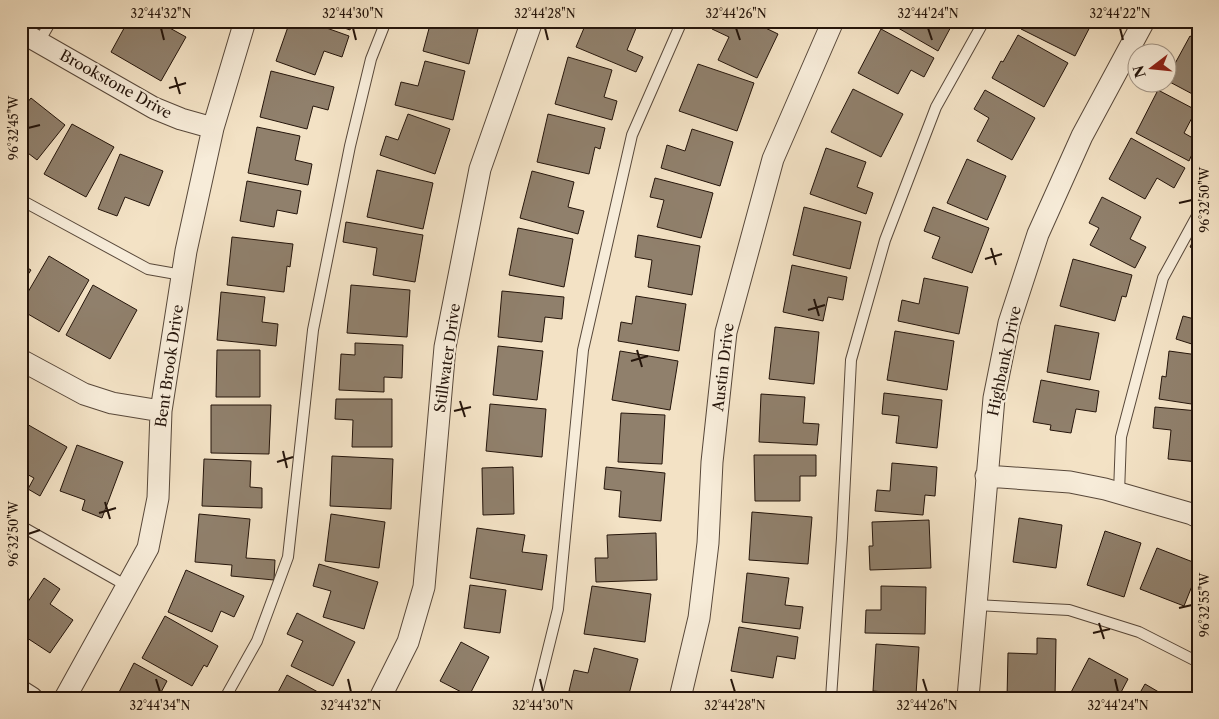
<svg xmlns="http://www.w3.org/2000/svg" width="1219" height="719" font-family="'Libre Caslon Text',serif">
  <rect width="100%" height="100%" fill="#f3e2c5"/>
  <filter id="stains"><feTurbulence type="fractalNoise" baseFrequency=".004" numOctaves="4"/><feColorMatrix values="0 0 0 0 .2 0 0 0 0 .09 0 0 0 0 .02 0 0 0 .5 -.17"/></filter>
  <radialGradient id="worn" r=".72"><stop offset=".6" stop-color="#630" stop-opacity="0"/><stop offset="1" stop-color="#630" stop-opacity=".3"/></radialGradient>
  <path fill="#90806c" stroke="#25150b" d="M128,21H157L186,37L161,81L111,52Z
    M290,21H307L349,36L342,57L324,51L315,75L276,61Z
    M325,21H353L350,30Z
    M431,21H480L469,64L423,51Z
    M587,21H639L627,50L643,57L636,72L576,47Z
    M716,21H751L778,34L757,78L718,60L729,37L712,29Z
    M774,21H787L784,27Z
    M886,21H954L938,51Z
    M1025,21H1093L1075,56L1021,29Z
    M881,29L934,58L924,77L911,70L898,94L858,73Z
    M1018,35L1068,63L1044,107L992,78L1001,61L1003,62Z
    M1190,36L1198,40V97L1166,80Z
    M568,57L612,70L604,97L617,101L612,120L555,104Z
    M425,61L465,71L453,120L395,105L401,82L418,86Z
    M698,64L754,83L737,131L679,111Z
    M271,71L334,87L328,110L313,106L307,129L260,117Z
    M853,89L903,114L881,157L831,132Z
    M985,90L1035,118L1012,160L977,141L989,118L974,109Z
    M1158,90L1196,110L1184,133L1198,141L1189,161L1136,133Z
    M31,98L65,125L37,160L24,150L21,154V110Z
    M408,114L450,129L435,174L380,155L386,136L398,140Z
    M548,114L605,128L600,149L595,147L589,174L537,162Z
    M72,124L114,147L86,197L44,174Z
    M257,127L300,136L295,160L312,164L308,185L248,173Z
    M692,129L733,142L720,186L661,168L667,145L685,151Z
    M1131,138L1185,168L1174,188L1157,178L1145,199L1109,179Z
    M826,148L866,162L857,187L873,193L866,214L810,194Z
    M120,154L163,171L149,206L125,197L117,216L98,209Z
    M967,159L1006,176L987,220L947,203Z
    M377,170L433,183L423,229L367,217Z
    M532,171L574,182L568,207L584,211L578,234L520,218Z
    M655,178L713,193L701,238L657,227L664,200L650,197Z
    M247,181L301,191L297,214L277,210L274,227L240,221Z
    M1102,197L1141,217L1130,239L1146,247L1135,268L1090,245L1099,228L1089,223Z
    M804,207L861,222L850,269L793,255Z
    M933,207L989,228L972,273L932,258L940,237L924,231Z
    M346,222L423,235L415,282L373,275L377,248L343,242Z
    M518,228L573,239L564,287L509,275Z
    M1198,231V251L1190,247Z
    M638,235L700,246L692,295L648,287L652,260L635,257Z
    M232,237L293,244L290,267L287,266L284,292L227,285Z
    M49,256L89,280L59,332L21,310V304Z
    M1073,259L1132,275L1126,297L1122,296L1115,321L1060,306Z
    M21,264L31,270L21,285Z
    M792,265L847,277L843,300L828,297L823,321L783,312Z
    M924,278L968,287L959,334L898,321L902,300L919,304Z
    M93,285L137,310L110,359L66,335Z
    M351,285L410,290L407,337L347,333Z
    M502,291L564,297L562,319L545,317L542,342L498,337Z
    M221,292L265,297L262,322L278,324L276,346L217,340Z
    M636,296L686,304L679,351L618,341L621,322L632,324Z
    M1183,316L1198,320V346L1176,339Z
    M1055,325L1099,333L1090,380L1047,372Z
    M775,327L819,332L814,384L769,379Z
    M895,331L954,341L947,390L887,380Z
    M355,343L403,345L402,378L384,377V392L339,390L341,354L355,355Z
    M498,346L543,351L537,400L493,395Z
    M217,350H260V397H216Z
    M620,351L678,361L670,410L612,400Z
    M1169,351L1198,355V405L1159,399L1162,376L1166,377Z
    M1041,380L1099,391L1096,412L1076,409L1071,433L1050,430L1051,425L1033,422Z
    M884,393L942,400L937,448L896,443L899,416L882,414Z
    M761,394L805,397L803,423L819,424L817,445L759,442Z
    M336,399H392V447H352L353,420L335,419Z
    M490,404L546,409L542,457L486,451Z
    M211,405H271L269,454L211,453Z
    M1155,407L1198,411V462L1168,459L1171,430L1153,428Z
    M621,413L665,415L662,464L618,462Z
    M25,423L67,447L40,496L28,489L34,478L21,471V429Z
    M77,445L123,462L102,518L82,510L85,500L60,491Z
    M754,455H816V476H800V501H755Z
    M332,456L393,459L391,509L330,506Z
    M204,459L251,461L250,487L262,488V508L202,506Z
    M892,463L937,467L935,496L925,495L923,515L875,511L877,490L890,491Z
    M513,467L514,514L483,515L482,468Z
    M606,467L665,473L661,521L619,517L621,491L604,489Z
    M752,512L812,517L808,564L749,560Z
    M199,514L250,519L246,558L275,560L274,580L231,576L232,565L195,562Z
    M331,514L385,522L379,568L325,561Z
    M1019,518L1062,525L1056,568L1013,562Z
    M929,520L931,568L870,570L869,546H873L872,522Z
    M477,528L525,535L522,552L547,555L542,590L470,578Z
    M1105,531L1141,543L1124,597L1087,585Z
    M656,533L657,580L596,582L595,558H608L607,535Z
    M1157,548L1198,564V571L1184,606L1140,589Z
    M319,564L378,582L364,629L323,617L331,591L313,586Z
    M186,570L244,596L234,617L221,611L212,632L168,612Z
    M747,573L789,578L785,605L803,607L800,629L742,622Z
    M44,578L60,589L50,604L73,620L50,653L21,634V612Z
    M21,580L27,584L21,595Z
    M470,585L506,590L500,633L464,628Z
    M592,586L651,594L645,642L584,634Z
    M881,586L926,587L925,634L865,633L866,610H881Z
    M297,613L355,642L333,686L291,666L303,641L287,634Z
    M165,616L218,646L207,667L204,665L192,686L142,658Z
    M739,627L798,637L795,659L777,656L773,678L731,671Z
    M1037,638L1056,639L1055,698H1007L1008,653L1037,654Z
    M461,642L489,657L469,696L440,681Z
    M876,644L919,647L916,695L873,691Z
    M594,648L638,659L628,698H598L569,691L574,670L588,673Z
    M1089,658L1128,679L1118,698H1068Z
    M134,663L167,681L158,698H116Z
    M287,675L327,697V698H275Z
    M1145,684L1169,698H1137Z
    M439,693L448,698H436Z"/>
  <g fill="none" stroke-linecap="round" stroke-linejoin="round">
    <g stroke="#58483a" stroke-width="12">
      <path id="service" d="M39,42L51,21
        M21,200L148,269L182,275
        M1119,493L1121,437L1163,278L1198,214
        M21,526L127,586
        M976,605L1069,610L1139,632L1198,662
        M225,698L257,641L288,557L313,330L350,146L371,59L386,21
        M536,698L558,609L583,350L632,135L682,21
        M831,698L842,538L851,360L885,240L936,107L984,21"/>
    </g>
    <g stroke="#58483a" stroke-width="23">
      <path id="minor" d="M21,32L154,108L181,119L213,128
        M21,360L84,394L112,403L161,411
        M986,476L1070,482L1105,489L1192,514L1198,517
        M21,691L32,698
        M65,698L148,548L158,498L161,411L186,251L213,128L245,21
        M380,698L408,642L424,587L445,347L480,169L532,21
        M680,698L699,618L708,543L712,462L726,332L773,159L833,21
        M968,698L994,398L1009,323L1038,234L1082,136L1144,21"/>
    </g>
    <use href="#service" stroke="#f7ecd9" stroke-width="10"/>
    <use href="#minor" stroke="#f7ecd9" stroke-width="21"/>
  </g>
  <path fill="none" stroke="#25150b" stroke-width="2" d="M161,28L164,40M353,28L356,40M545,28L548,40M736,28L740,40M928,28L932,40M1120,28L1123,40M175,77L180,94M169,88L186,83M28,128L40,125M1179,203L1192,200M991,248L996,265M985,259L1002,254M814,299L819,316M808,310L825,305M637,350L642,367M631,361L648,356M460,401L465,417M454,411L471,407M283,451L287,468M277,462L293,457M105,502L110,519M99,513L116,508M28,534L40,530M1179,608L1192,605M1099,623L1104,639M1093,633L1110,629M156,679L160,692M348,679L351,692M540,679L543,692M731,679L735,692M923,679L927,692M1115,679L1118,692"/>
  <g text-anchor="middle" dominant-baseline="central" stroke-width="4.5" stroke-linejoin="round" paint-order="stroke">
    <g font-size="15" fill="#25150b" stroke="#f7ecd9">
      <text transform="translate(116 84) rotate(29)">Brookstone Drive</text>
      <text transform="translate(447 358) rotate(-82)">Stillwater Drive</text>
      <text transform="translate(1004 361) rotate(-78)">Highbank Drive</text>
      <text transform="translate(169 366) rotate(-82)">Bent Brook Drive</text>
      <text transform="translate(723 367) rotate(-83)">Austin Drive</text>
    </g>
  </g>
  <rect width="1219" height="719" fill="none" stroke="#f3e2c5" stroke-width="55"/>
  <g transform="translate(1152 68) rotate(254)"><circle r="24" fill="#f7ecd9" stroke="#a39687"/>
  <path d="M0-4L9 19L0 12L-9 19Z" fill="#8f2418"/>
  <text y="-8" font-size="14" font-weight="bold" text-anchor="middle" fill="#25150b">N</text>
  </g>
  <rect x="28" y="28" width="1164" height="664" fill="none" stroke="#25150b" stroke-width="2"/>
  <g font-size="12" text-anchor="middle" fill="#25150b">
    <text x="161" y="18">32°44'32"N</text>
    <text x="353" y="18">32°44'30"N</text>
    <text x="545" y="18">32°44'28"N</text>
    <text x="736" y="18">32°44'26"N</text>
    <text x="928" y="18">32°44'24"N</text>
    <text x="1120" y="18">32°44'22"N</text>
    <text transform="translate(14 128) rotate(-90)" y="4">96°32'45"W</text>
    <text transform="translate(1205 200) rotate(-90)" y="4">96°32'50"W</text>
    <text transform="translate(14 534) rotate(-90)" y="4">96°32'50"W</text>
    <text transform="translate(1205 605) rotate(-90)" y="4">96°32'55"W</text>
    <text x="160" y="710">32°44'34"N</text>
    <text x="351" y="710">32°44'32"N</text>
    <text x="543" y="710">32°44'30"N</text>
    <text x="735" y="710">32°44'28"N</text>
    <text x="927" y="710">32°44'26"N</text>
    <text x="1118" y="710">32°44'24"N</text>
  </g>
  <rect width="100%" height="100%" filter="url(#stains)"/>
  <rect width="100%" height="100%" fill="url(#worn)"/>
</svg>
